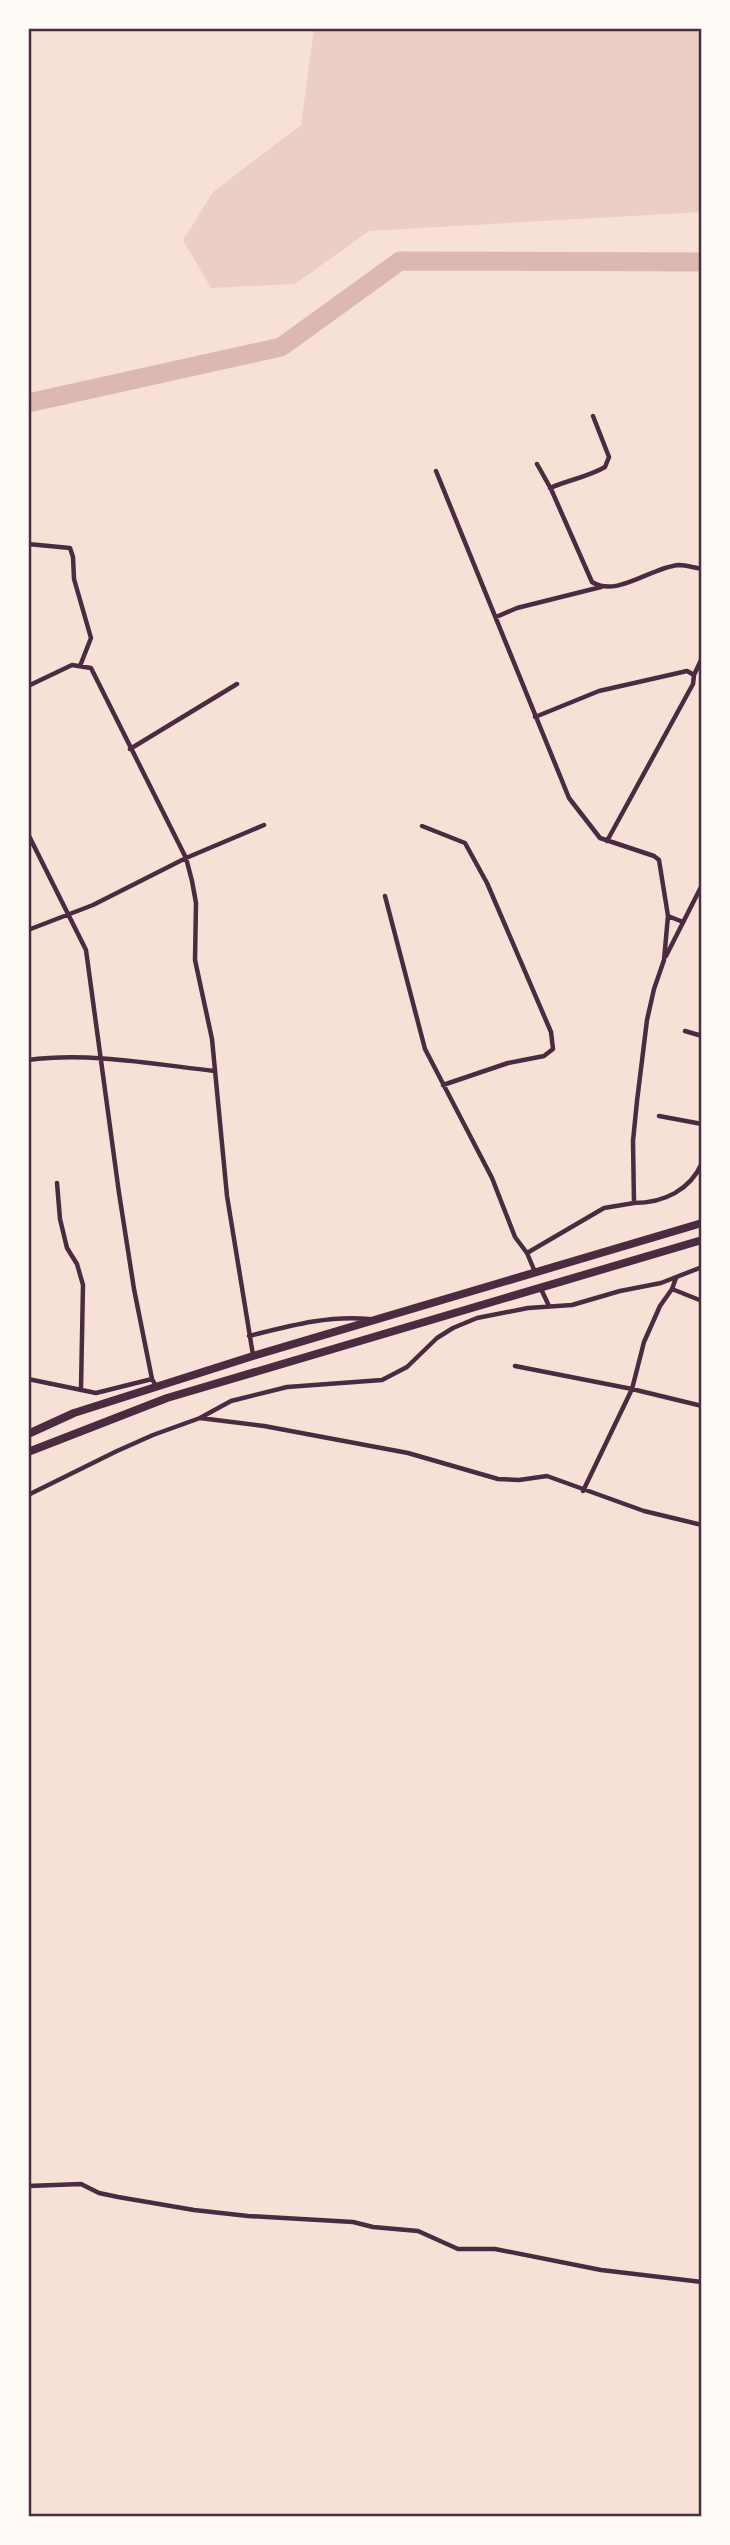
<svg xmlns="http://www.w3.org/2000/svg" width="730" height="2545" font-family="Commissioner,sans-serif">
  <rect width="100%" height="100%" fill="#f7e1d7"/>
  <path fill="#ebcfc5" d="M314,28H702V212L369,231L295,284L211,288L183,240L213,192L301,125Z"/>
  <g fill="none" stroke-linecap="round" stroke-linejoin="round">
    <path stroke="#dcb8b0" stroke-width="19" d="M28,403L281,347L400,261L702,262"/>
    <path stroke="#4a2c40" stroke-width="4.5" d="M537,464L551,489L592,582C617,598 651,567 679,565C686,565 695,568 702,569
      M436,471L569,798L600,838L654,856L659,860L668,916L664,960L654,989L647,1020L637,1101L633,1141L634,1203L604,1208L527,1253
      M550,488C568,480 588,477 605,467L609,457L593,416
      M28,544L70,548L73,557L74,579L91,638L80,666
      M496,617L517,608L601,587
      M694,675L702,658
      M28,686L72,665L91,668L186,858L192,881L196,903L195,960L212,1039L227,1196L253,1355
      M535,717L599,691L687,671L694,675L693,684L607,841
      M130,749L237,684
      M422,826L465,843L487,883L551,1032L553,1049L544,1056L508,1063L443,1085
      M28,834L86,950L119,1193L134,1289L152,1379L156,1386
      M385,896L425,1049L492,1178L515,1237L527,1253L535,1272
      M668,916L683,922
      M28,930L93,905L186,858L264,825
      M666,956L702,885
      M685,1031L702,1036
      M28,1060C89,1052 153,1064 214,1071
      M659,1116L702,1124
      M57,1183L60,1219L67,1248L77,1264L83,1285L81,1388
      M634,1203C664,1203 690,1190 702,1163
      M541,1289L549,1306
      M672,1289L702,1301
      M249,1336C289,1326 328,1315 369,1319
      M515,1366L632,1389L702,1406
      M28,1379L96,1393L152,1379
      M200,1418L264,1426L408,1453L498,1479L519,1480L547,1476L644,1511L702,1525
      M583,1491L632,1389L644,1342L660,1306L672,1289L676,1278
      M28,1495L117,1451L153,1435L200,1418L231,1401L287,1387L382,1380L407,1367L437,1338L453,1328L477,1318L528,1308L572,1305L620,1291L661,1283L702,1267
      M28,2186L81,2184L99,2193L118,2197L194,2210L248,2216L353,2222L373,2227L418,2231L458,2249H495L601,2270L702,2282"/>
    <path stroke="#4a2c40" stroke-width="8" d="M28,1434L74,1413L253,1356L702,1223
      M28,1452L167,1398L702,1240"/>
  </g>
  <rect width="730" height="2545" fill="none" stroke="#fffaf5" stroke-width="60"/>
  <rect x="30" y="30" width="670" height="2485" fill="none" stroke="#4a2c40" stroke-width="2.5"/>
</svg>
